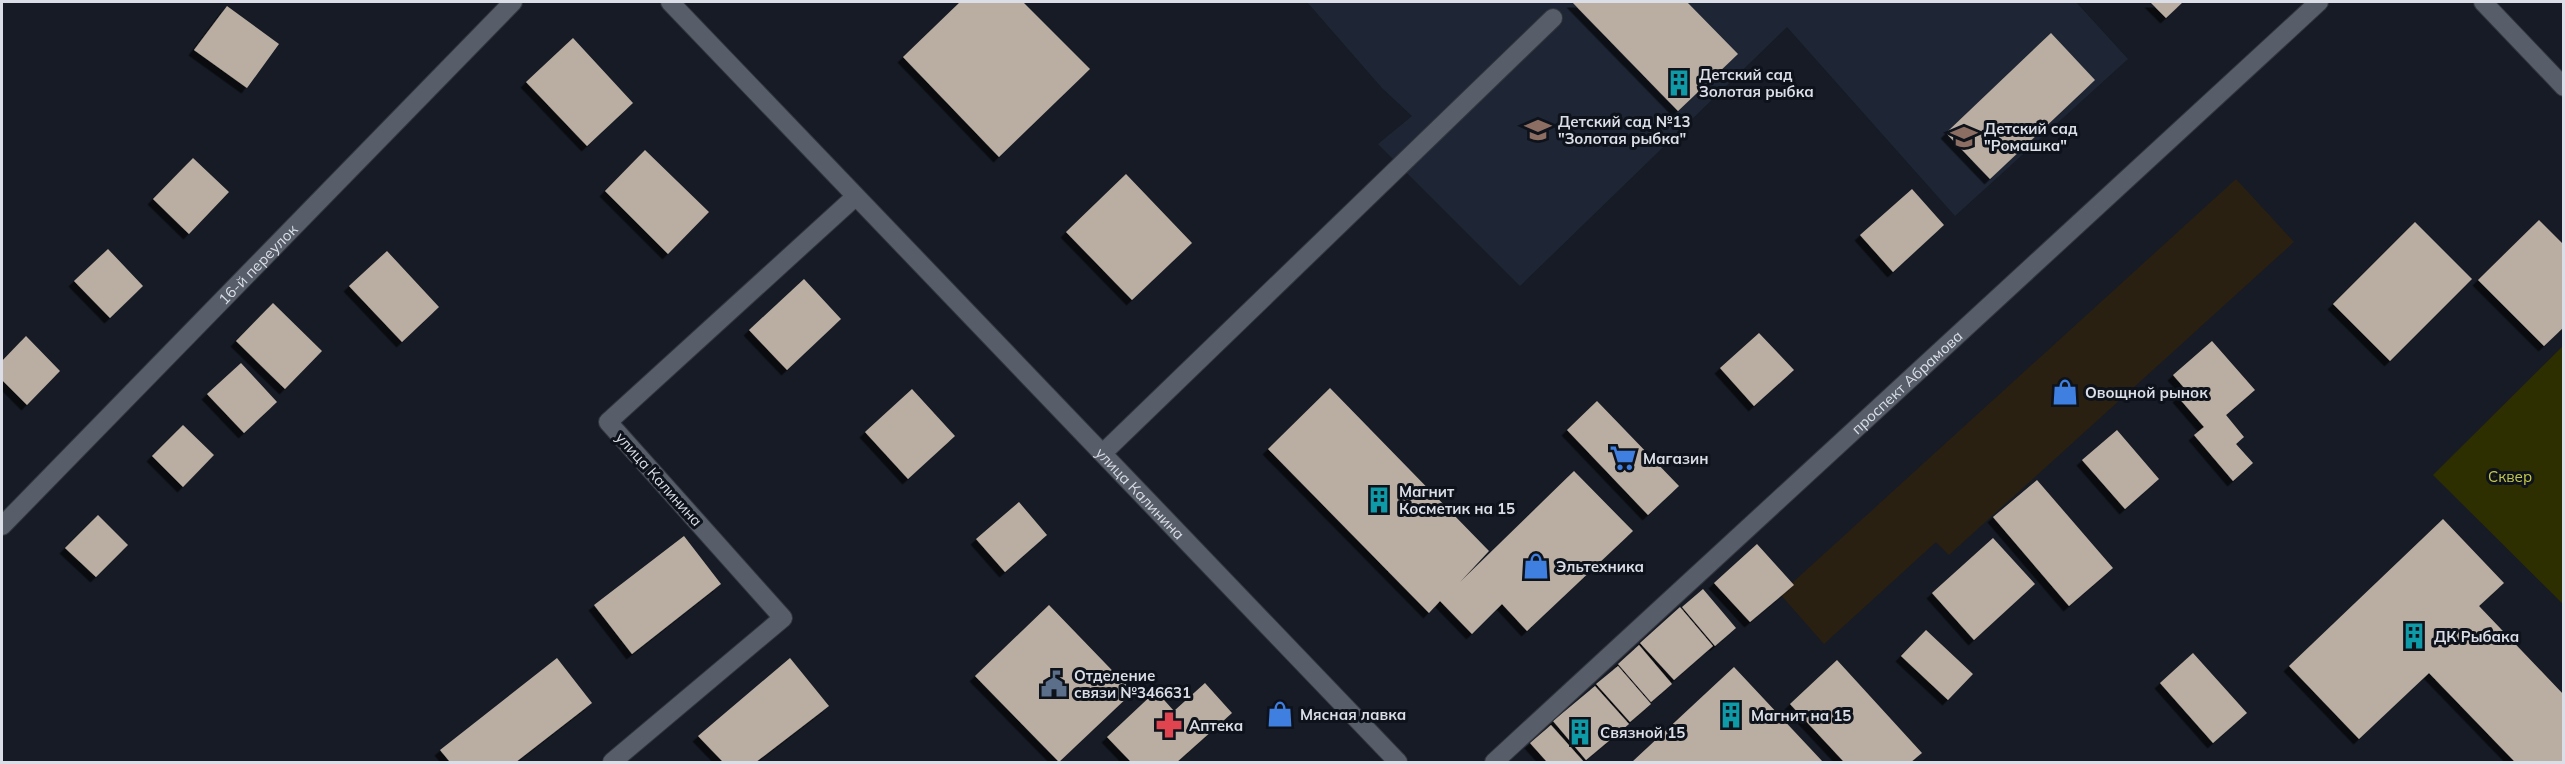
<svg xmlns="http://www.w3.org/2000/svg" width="2565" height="764" font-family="Mulish,sans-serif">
  <defs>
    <filter id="shadow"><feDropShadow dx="-5.5" dy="5.5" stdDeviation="0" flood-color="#0009"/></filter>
  </defs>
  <rect width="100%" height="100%" fill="#161b25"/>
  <path fill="#2a2011" d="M2236,179L2294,242L1949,555L1936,542L1824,644L1780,594Z"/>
  <path fill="#1e2635" d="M1307,2H2076L2128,59L1955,216L1787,27L1520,286L1378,144L1412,116L1382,88Z"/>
  <path fill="#2e2f00" d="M2563,346V604L2433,475Z"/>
  <path fill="#baada2" filter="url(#shadow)" d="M960,2H1023L1090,69L999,157L903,57Z
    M1572,2H1687L1738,54L1678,111Z
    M2150,2H2183L2166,18Z
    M227,6L279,44L247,88L194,50Z
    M2051,33L2095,80L1990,179L1946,133Z
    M573,38L633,103L587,146L526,82Z
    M645,150L709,212L668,254L605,191Z
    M193,158L229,192L189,234L153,199Z
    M1126,174L1192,243L1132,300L1066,232Z
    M1912,189L1944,225L1893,272L1860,235Z
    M2539,220L2564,245V327L2544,346L2478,280Z
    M2415,222L2472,279L2390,361L2333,304Z
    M108,249L143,286L110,318L74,281Z
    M387,251L439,307L402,342L349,286Z
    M804,279L841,319L787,370L749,330Z
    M273,303L322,351L285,389L236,341Z
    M1759,333L1794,370L1754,406L1720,368Z
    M26,336L60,371L27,405L2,380V361Z
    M2212,341L2255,390L2226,415L2244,437L2236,444L2253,463L2233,481L2194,435L2204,427L2178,397L2186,390L2173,375Z
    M241,363L277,402L244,433L207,394Z
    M1330,388L1489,551L1460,582L1574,471L1633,531L1527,631L1502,604L1472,634L1440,601L1429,613L1268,449Z
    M912,389L955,436L908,479L865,432Z
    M1597,401L1679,486L1648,515L1567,430Z
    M183,425L214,455L183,487L152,456Z
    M2117,430L2159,479L2125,509L2082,460Z
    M2037,480L2113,568L2069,606L1993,517Z
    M1019,502L1047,535L1005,572L976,539Z
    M98,515L128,545L96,577L65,548Z
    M2443,519L2504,583L2479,606L2564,695V762H2512L2514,761L2429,673L2359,739L2289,666Z
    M684,536L721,584L632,654L594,605Z
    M1993,538L2035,584L1974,640L1932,593Z
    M1757,544L1794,585L1750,622L1714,583Z
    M1703,589L1736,628L1715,646L1682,607Z
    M1049,605L1133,692L1059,762L975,676Z
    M1680,607L1713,646L1674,680L1640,643Z
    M1926,630L1973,674L1948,700L1901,656Z
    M1639,645L1672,684L1651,702L1618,664Z
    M2193,653L2247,713L2213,743L2160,683Z
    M557,658L592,703L516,762H450L440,750Z
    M790,658L829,706L756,762H723L698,736Z
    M1837,660L1922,753L1911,762H1844L1790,704Z
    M1618,666L1651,704L1630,722L1596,684Z
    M1734,667L1823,762H1632Z
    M1205,683L1232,713L1177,762H1131L1107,737L1156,691L1174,711Z
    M1595,686L1629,724L1586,760L1553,721Z
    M1551,725L1584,762H1547L1530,743Z"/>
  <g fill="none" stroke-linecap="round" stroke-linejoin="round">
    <g stroke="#33363e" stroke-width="20">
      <path id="lane" d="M1104,452L1553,18
        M612,762L783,618L608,422L855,197"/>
    </g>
    <g stroke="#33363e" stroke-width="20">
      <g id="street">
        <path d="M2483,2L2564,87"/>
        <path id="s1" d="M2,526L513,2"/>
        <path id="s2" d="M1494,762L2319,2"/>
      </g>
    </g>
    <g stroke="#33363e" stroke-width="20">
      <g id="secondary">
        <path id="s3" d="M670,2L1398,762"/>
      </g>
    </g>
    <use href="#lane" stroke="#575e6a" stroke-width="18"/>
    <use href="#street" stroke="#575e6a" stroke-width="18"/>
    <use href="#secondary" stroke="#575e6a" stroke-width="18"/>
  </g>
  <defs>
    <g id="building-bare" transform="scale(2.07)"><path d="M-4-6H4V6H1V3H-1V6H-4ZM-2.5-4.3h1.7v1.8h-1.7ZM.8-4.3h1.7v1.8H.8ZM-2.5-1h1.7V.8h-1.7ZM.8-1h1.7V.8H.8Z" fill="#0f9aa8" stroke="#0d121b" stroke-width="2.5" paint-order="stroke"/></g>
    <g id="school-bare" transform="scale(2.07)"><path d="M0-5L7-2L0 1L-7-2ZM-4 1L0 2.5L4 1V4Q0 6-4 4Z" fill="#8d6e63" stroke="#0d121b" stroke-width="2.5" paint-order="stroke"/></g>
    <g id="shop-bare" transform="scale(2.07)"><path d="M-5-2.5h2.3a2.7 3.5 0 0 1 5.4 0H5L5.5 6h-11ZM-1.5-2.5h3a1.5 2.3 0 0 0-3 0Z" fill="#3f7fe0" stroke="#0d121b" stroke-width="2.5" paint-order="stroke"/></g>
    <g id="supermarket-bare" transform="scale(2.07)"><path d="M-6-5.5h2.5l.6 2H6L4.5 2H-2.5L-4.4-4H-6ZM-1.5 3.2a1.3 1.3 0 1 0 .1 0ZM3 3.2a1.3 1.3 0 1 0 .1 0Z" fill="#3f7fe0" stroke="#0d121b" stroke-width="2.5" paint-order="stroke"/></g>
    <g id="civic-bare" transform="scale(2.07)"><path d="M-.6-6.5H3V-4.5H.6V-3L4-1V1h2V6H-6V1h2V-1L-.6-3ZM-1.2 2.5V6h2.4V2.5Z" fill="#5c6f8a" stroke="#0d121b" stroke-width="2.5" paint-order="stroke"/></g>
    <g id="pharmacy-bare" transform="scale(2.07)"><path d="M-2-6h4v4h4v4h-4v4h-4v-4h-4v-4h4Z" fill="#e0444e" stroke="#0d121b" stroke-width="2.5" paint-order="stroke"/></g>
  </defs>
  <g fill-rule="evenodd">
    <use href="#building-bare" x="1679" y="83"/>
    <use href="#school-bare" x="1538" y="130"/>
    <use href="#school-bare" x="1964" y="137"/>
    <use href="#shop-bare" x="2065" y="392"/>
    <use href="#supermarket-bare" x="1623" y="458"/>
    <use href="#building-bare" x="1379" y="500"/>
    <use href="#shop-bare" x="1536" y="566"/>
    <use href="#building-bare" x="2414" y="636"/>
    <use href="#civic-bare" x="1054" y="684"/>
    <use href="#shop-bare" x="1280" y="714"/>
    <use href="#building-bare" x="1731" y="715"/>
    <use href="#pharmacy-bare" x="1169" y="725"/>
    <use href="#building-bare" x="1580" y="732"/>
  </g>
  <g text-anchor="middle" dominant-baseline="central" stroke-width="6" stroke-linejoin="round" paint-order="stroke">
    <g font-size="15" font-weight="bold" fill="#dbdee6" stroke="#0d121b" text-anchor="start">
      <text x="1699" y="74">Детский сад<tspan x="1699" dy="17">Золотая рыбка</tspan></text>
      <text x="1558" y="121">Детский сад №13<tspan x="1558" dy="17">"Золотая рыбка"</tspan></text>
      <text x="1984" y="128">Детский сад<tspan x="1984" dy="17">"Ромашка"</tspan></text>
      <text x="2085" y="392">Овощной рынок</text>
      <text x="1643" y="458">Магазин</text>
      <text x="1399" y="491">Магнит<tspan x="1399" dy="17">Косметик на 15</tspan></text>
      <text x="1556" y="566">Эльтехника</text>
      <text x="2434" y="636">ДК Рыбака</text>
      <text x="1074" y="675">Отделение<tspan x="1074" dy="17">связи №346631</tspan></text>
      <text x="1300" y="714">Мясная лавка</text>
      <text x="1751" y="715">Магнит на 15</text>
      <text x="1189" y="725">Аптека</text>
      <text x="1600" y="732">Связной 15</text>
    </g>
    <g font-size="15" fill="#dbdee6" stroke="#0d121b">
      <text stroke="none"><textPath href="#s1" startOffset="366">16-й переулок</textPath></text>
      <text stroke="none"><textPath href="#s2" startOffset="561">проспект Абрамова</textPath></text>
      <text transform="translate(659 479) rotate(48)">улица Калинина</text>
      <text stroke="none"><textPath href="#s3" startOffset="680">улица Калинина</textPath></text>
    </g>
    <g font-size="15" fill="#c5ca48" stroke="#0d121b">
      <text x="2510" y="476">Сквер</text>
    </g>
  </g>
  <rect width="2565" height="764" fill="none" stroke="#dbdee6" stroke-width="6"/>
</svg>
